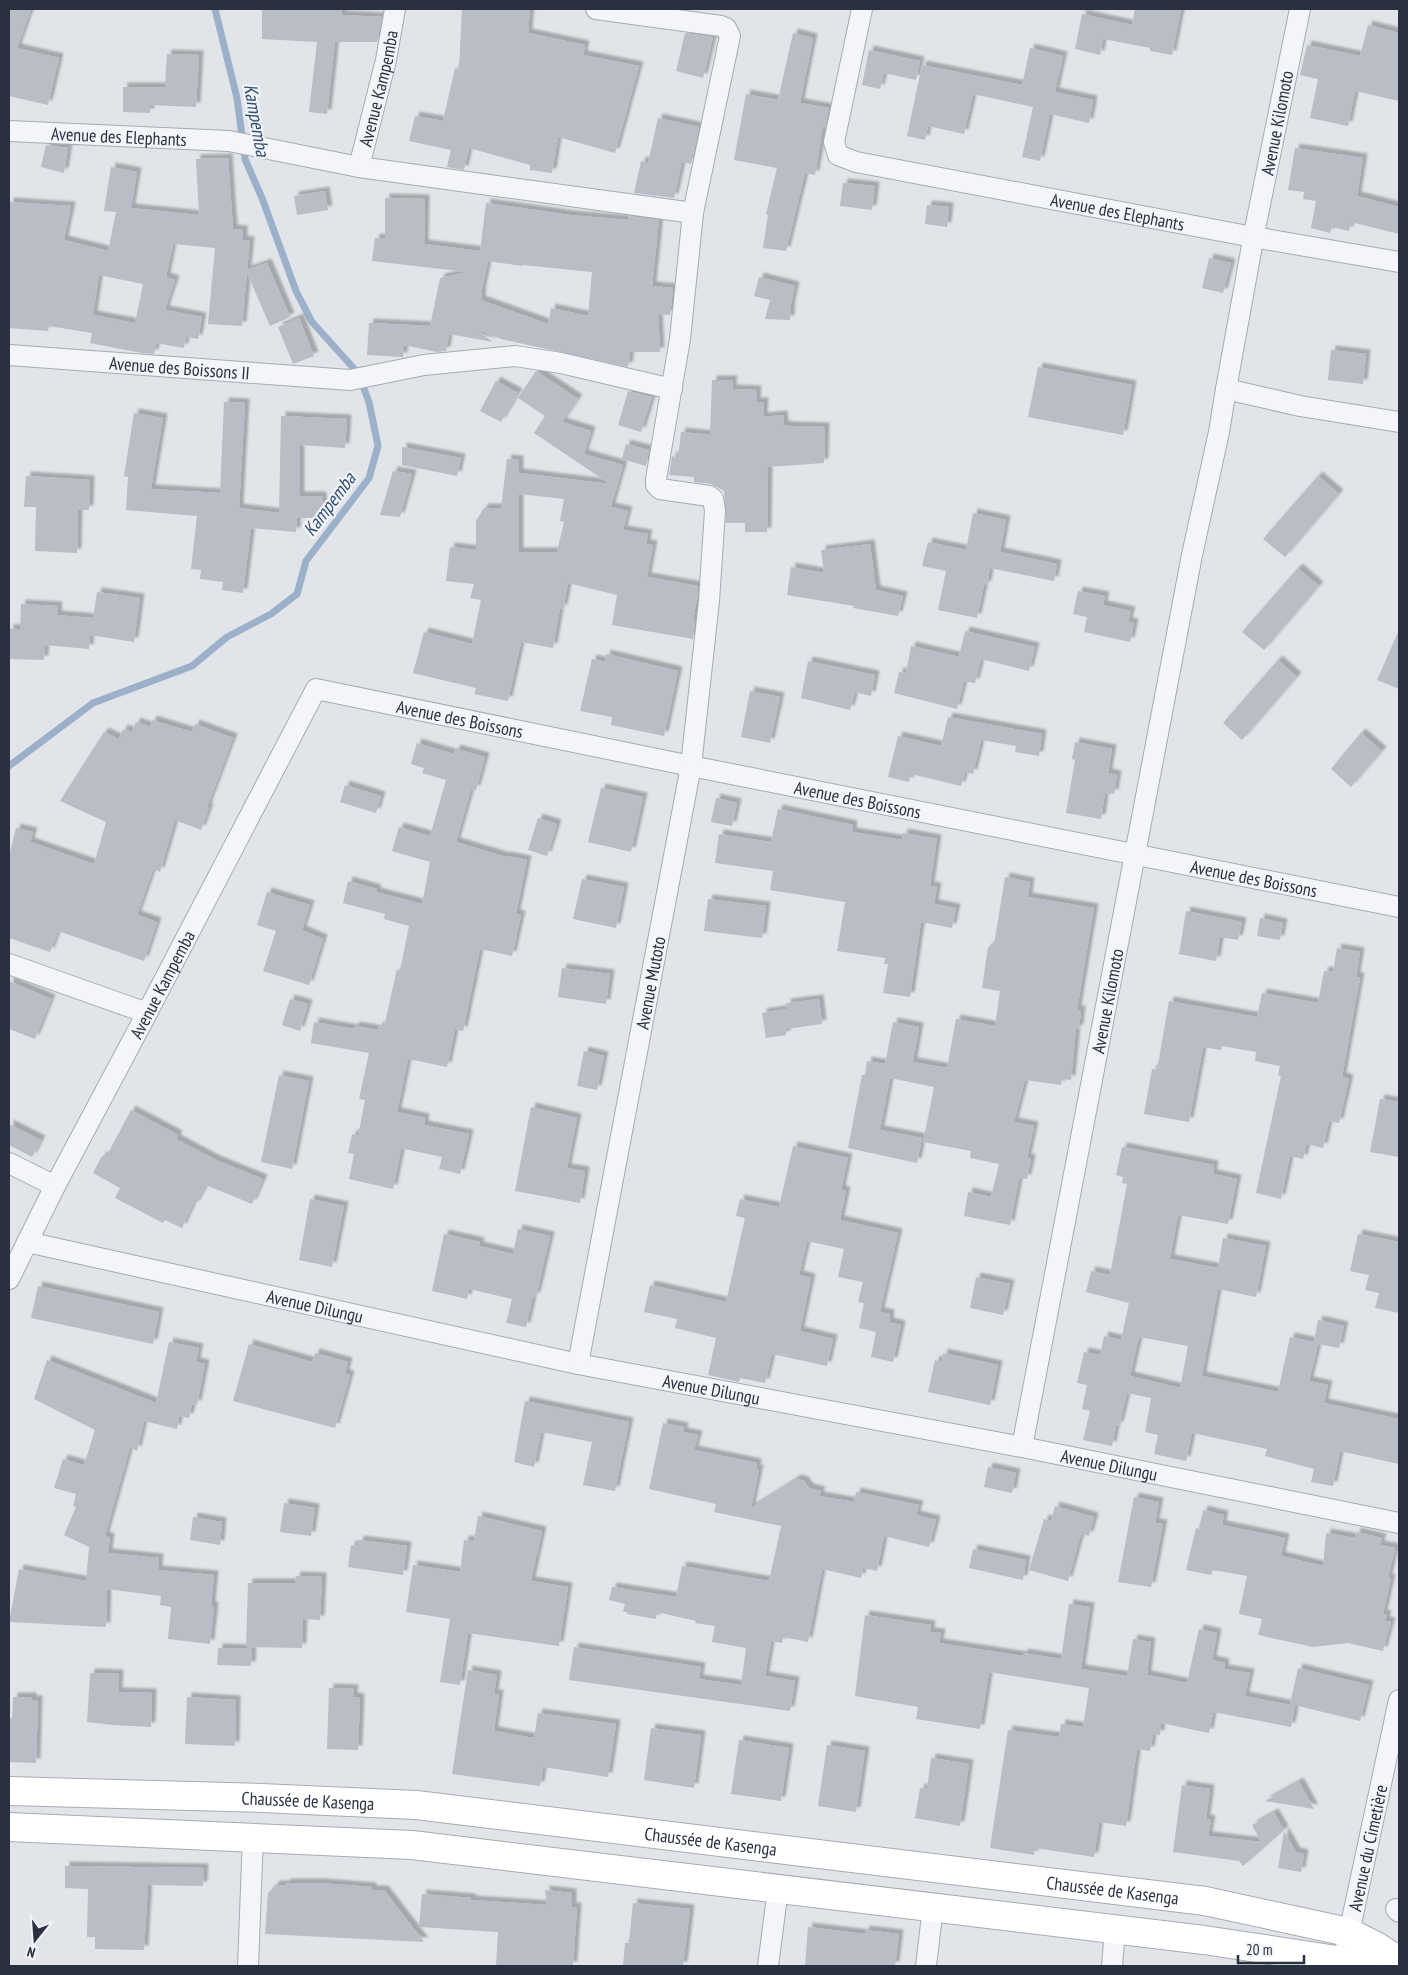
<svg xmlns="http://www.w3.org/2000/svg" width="1408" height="1975" font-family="'PT Sans Narrow',sans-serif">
  <defs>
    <filter id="shadow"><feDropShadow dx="4.5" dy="-4.5" stdDeviation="1" flood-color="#0004"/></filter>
  </defs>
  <rect width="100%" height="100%" fill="#e1e4e9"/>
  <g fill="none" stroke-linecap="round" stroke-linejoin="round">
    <path stroke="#9cb0c9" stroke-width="7" d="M9,766L93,703L192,666L227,637L271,614L297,594L306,561L369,478L378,446L369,402L358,373L312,322L296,291L262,198L245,159L237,98L215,9"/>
  </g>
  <path fill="#b8bdc6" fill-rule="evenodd" filter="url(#shadow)" d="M9,9H31L17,48L59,58L48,105L9,96Z
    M262,9H342V15L382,17L377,42H335L327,114L309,112L317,42L262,39Z
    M462,9H530L528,33L585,45L583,55L639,66L615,153L558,137L552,173L530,170V165L469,148L464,170L447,167L451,150L409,141L415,116L443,121L455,68L459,69Z
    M1135,9H1181L1172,55L1150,51V48L1103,39L1100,55L1075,49L1082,14L1132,25Z
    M1368,25L1399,33V101L1355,91L1348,126L1310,118L1318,79L1300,75L1307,45L1360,56Z
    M685,33L713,37L703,78L676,71Z
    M793,33L813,38L800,103L829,108L825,127L823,126L815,175L805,173L786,251L763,248L768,215L766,214L777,168L734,160L746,94L778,100Z
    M1030,48L1063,56L1055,92L1093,100L1089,123L1050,114L1040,161L1022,157L1033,107L973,94L964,134L928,126L925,140L907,136L922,65L1022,85Z
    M869,50L920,61L916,80L884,73L880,89L862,85Z
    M167,54L199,55L196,107L150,105V113L123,112V87H165Z
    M658,118L699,127L691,164L682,162L674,198L634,193L641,161L648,163Z
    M46,145L68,148L64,173L41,167Z
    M1295,148L1363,158L1357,196L1399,207V234L1351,222L1349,231L1332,227L1330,233L1311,228L1316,201L1303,199L1304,192L1288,190Z
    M228,158L233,229L243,230V240L250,241L247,270L267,263L290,317L270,326L247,273L242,326L208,324L215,248L173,244L166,277L175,280L165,310L202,317L198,339L186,337L184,348L156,343L154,354L142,353L90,343L92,333L49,326L48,331L9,328V202L71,206L64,240L108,251L116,212L104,211L111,167L137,172L131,208L199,215L196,159ZM99,275L143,284L135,323L93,315Z
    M843,183L875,186L872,210L840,206Z
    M325,191L328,210L297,215L294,196Z
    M385,198L425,199L424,244L480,251L486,203L570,215L628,220L629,216L659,220L652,286L673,288L670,315L658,314L660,352H630L628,367L501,339L475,329L493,342L449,334L446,351L437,352L404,345L403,357L367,355L369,323L430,326L440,278L467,272L372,261L375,238L385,239ZM488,261L522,266L523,265L592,272L588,316L551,308L548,324L481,300L482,293H481Z
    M927,205L949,207L947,227L925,224Z
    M1209,258L1231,263L1223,293L1202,288Z
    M759,277L795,286L791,304L790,320L765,319L770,300L754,296Z
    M299,318L314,356L293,364L278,327Z
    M1331,350L1366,354L1363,384L1328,380Z
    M1038,367L1132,385L1123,435L1028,417Z
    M536,371L578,399L562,422L591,431L584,454L623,465L611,507L628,511L623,530L648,534L646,544L653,545L647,577L698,586V593L693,620L695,621L693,639L612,625L617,595L568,583L563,609L560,608L553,648L521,642L508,701L474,694L476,688L413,673L424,632L472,644L481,600L470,598L474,584L446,581L450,547L476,550V521L484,508H501L507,459L519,460V473L610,484L534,433L545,416L518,398ZM519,494L564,499L560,521L564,522L557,552H519Z
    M712,380H733L732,389L757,390L756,402H764L763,417L783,415L784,425L789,426L825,427L824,463L768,467L767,532H745V523H726L724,491L711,484L694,482V477L669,475L672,456L678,458L681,432L710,435Z
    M496,381L518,393L501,422L480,411Z
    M628,391L652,397L641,432L618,425Z
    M224,402L245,403L239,508L279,513L281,416L347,419L345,448L300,445V496H322L323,518H297L296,532L251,528L243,593L222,590L223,582L200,579L201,570L191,569L197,516L126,510L128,477L124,476L134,413L163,418L151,489L220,493Z
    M626,444L649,450L646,466L622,459Z
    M402,447L461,458L457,476L402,465Z
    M393,471L412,474L400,517L380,515Z
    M26,476L90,480L89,510H78L77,553L35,551L36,507H24Z
    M1318,476L1339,494L1285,557L1263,539Z
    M973,513L1006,520L1000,552L1057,564L1054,581L990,568L987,585H984L977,618L938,610L946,571L922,566L928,542L966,550Z
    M870,544L876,590L903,596L898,616L853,608L854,606L787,595L791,567L824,573L821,550Z
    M1298,568L1319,586L1264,650L1242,632Z
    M1078,591L1105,596L1103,605L1131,611L1128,622L1134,623L1130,642L1084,632L1087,617L1073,614Z
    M97,592L140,598L134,642L90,635L89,649L45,645L44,660L9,659V628L20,630L21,604L58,606L57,615L93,618Z
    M1399,630V689L1377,680Z
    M965,631L1035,647L1029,671L981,659L975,683L964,681L957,709L894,693L899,672L906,673L911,646L959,657Z
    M606,654L678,671L664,736L611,725L612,717L580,711L592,659L605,662Z
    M1278,660L1297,677L1242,740L1223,723Z
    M808,661L875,675L871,696L855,692L850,710L801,698Z
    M750,691L780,697L770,743L741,737Z
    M948,717L1042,734L1039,756L1015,752L1016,746L981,740L973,774L965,772L961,786L911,774L909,782L888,777L898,736L941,746Z
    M152,720L192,732L195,724L233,738L207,807L209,808L201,830L175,820L160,872L153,869L137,915L157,922L144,961L58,931L50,952L9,938V856L16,828L33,832L30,842L94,864L106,822L60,801L104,732L119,739L123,729L132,732L136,722L150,727Z
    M1361,733L1382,751L1351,787L1331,769Z
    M1075,742L1112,749L1108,773L1117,775L1114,794L1105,793L1101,819L1066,813L1075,760L1072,759Z
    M417,743L454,754L456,749L485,757L476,790L471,789L456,842L506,857V856L527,860L516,914L521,915L512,956L480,949L463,1031L455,1029L447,1067L408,1059L397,1112L425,1118L424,1125L469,1134L460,1174L439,1169L442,1157L405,1149V1150H401L393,1189L349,1179L354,1154L348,1153L352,1134L358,1136L365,1100L359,1099L369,1053L311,1043L314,1022L354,1029L355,1026L378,1030L379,1026L384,1027L397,969L400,971L409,926L384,919L385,914L343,903L348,881L377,889L376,892L422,904L430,862L392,851L399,827L430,836L446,780L422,773L424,768L411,764Z
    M345,785L381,796L376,813L340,802Z
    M601,788L643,797L631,852L588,842Z
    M716,798L737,803L732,826L711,822Z
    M778,809L853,825L852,832L902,840L903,833L937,839L930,886L937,887L934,904L956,908L952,928L921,922L910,997L883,993L888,964H884L885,958L837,951L845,902L770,890L773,871L715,863L719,834L771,842Z
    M538,818L557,824L547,856L528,850Z
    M1005,877L1030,882L1028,897L1094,908L1077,1010H1081L1079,1029H1076L1071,1080L1062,1079L1061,1085L1025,1080L1014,1122L1034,1126L1027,1158L1031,1159L1027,1179L1019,1178L1010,1225L964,1216L968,1192L991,1197L999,1164L970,1158L971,1151L923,1142L934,1087L890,1078L880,1130L922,1138L917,1163L848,1148L862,1075H865L867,1061L885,1064L893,1022L919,1027L913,1062L947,1068L956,1019L995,1026L1000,991L982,988L988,947H990V944L994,945Z
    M582,879L624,887L616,928L573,919Z
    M267,892L310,905L302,930L323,939L309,985L263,971L276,931L257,925Z
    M708,899L766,906L762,938L704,931Z
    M1186,911L1242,922L1238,940L1220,937L1216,961L1179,954Z
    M1260,918L1283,923L1280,940L1257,936Z
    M1337,948L1360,952L1356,977H1360L1342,1077L1349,1079L1339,1123L1329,1121L1323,1148L1307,1144L1303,1159L1290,1156L1281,1199L1256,1193L1281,1076L1278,1075L1280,1066L1255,1061L1256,1052L1222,1046L1221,1050L1203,1047L1189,1122L1144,1114L1152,1069L1157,1070L1169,1001L1257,1017L1262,993L1318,1003L1324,971L1333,972Z
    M562,968L610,974L606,1004L558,997Z
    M9,981L51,999L35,1039L9,1029Z
    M290,999L308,1004L300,1031L282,1025Z
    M819,999L822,1024L786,1029V1035L766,1038L762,1013L787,1009L786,1003Z
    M584,1051L604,1056L597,1090L577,1086Z
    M279,1075L309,1081L292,1169L261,1162Z
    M1380,1099L1399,1102V1157L1370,1152Z
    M531,1107L577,1118L567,1168L585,1171L580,1203L515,1191Z
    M131,1110L178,1135L176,1139L216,1160L263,1179L252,1204L206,1185L195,1205L193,1204L182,1228L165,1220L163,1223L115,1198L120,1188L93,1173L102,1156L106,1157Z
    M9,1124L41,1140L32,1157L9,1145Z
    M793,1146L848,1158L841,1190L846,1191L840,1220L898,1233L880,1312L890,1314L889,1322L901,1325L893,1362L871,1357L876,1332L859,1328L864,1303L858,1302L863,1282L838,1277L844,1249L807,1241L799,1275L811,1278L800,1331L833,1339L827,1366L772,1354L765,1383L740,1378L739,1382L708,1375L716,1338L675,1328L677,1319L644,1312L650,1285L726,1302L745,1218L736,1216L740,1199L779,1207Z
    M1122,1147L1214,1165L1213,1174L1237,1179L1228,1224L1178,1215L1170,1259L1218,1268L1223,1238L1266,1246L1256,1297L1218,1289L1202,1376L1278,1392L1290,1337L1314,1342L1318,1320L1344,1326L1339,1348L1318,1344L1309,1381L1328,1385L1324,1403L1399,1419V1464L1340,1451L1333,1486L1311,1482L1314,1469L1265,1456L1267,1449L1192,1433L1186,1461L1154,1454L1158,1435L1145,1432L1151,1398L1127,1393L1119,1426H1116L1112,1446L1083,1440L1090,1411L1082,1409L1087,1385L1077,1383L1084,1352L1100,1355L1104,1336L1121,1340L1129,1303L1086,1292L1091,1271L1110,1275L1127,1184L1122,1183L1123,1177L1116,1175ZM1139,1337L1188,1346L1180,1388L1130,1376Z
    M310,1199L344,1206L332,1267L299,1260Z
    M518,1229L550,1236L536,1297L533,1296L526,1327L506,1323L512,1299L469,1289L467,1299L432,1291L444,1234L480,1242L479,1246L513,1254Z
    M1358,1234L1399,1242V1313L1375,1308L1379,1293L1365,1290L1369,1275L1350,1271Z
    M976,1277L1010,1284L1003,1315L970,1308Z
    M38,1286L159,1312L153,1344L31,1318Z
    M169,1342L199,1348L196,1362L205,1364L197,1405L192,1404L189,1418L179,1416L177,1429L144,1421L137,1451L130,1447L105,1536L110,1538L108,1553L159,1558L158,1570L214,1575L211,1606H214L210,1644L168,1639L171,1607L160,1605L161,1596L107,1589L106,1627L9,1622L19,1569L86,1581L89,1547L64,1535L76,1507L73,1506L76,1494L54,1488L63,1459L84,1465L95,1430L34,1399L47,1360L156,1403Z
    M249,1344L312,1362L315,1353L348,1362L345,1374L350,1375L335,1428L233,1401Z
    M943,1353L998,1365L990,1405L928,1392L935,1360L942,1362Z
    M525,1401L629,1422L615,1491L583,1485L592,1442L541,1432L534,1467L514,1462Z
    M663,1423L684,1427L683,1432L698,1435L694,1450L757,1463L756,1469H759L751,1508L797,1479L804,1481L809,1488L821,1491L819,1496L854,1502L856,1492L919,1505L916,1515L936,1520L929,1547L884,1536L877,1571L863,1568L861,1578L822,1569L808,1642L783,1637L782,1643L771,1641L765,1676L795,1681L790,1711L569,1680L574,1647L701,1667L699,1679L741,1685L746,1648L712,1642L715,1626L695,1623L696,1621L657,1612L656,1619L627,1614V1612H623L625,1604L609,1600L612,1587L676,1597L682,1566L769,1581L781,1526L714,1512L716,1504L649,1489Z
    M988,1467L1016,1473L1012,1493L984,1487Z
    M1134,1497L1159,1502L1155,1523L1163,1524L1151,1587L1118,1582Z
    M284,1503L315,1508L311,1536L280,1532Z
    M1055,1506L1094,1517L1089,1536L1081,1534L1068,1581L1029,1570L1044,1519L1051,1521Z
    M1203,1510L1224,1515L1222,1525L1285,1538L1281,1556L1323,1566L1326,1533L1355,1538L1356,1532L1382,1538L1380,1545L1395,1548L1388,1578L1391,1579L1383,1614L1387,1615L1385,1621L1391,1622L1383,1651L1348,1643L1313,1647L1258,1635L1262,1619L1239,1614L1247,1576L1213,1570L1211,1575L1186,1570L1196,1528L1199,1529Z
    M478,1516L542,1531L531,1581L568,1587L559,1646L468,1633L460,1685L440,1682L450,1619L406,1612L413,1565L460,1572L464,1540L474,1541Z
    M193,1517L222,1522L220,1545L190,1540Z
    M359,1540L407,1546L403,1575L348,1567L351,1545L358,1546Z
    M973,1549L1026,1560L1023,1580L969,1568Z
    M296,1576L322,1577L320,1620L303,1619L302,1648L246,1647L248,1583H295Z
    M1069,1604L1090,1607L1081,1669L1127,1676L1133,1639L1151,1642L1147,1675L1187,1683L1199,1629L1217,1633L1212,1660L1225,1663L1224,1669L1250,1673L1245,1696L1295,1706L1291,1727L1213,1712L1209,1733L1161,1723L1160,1735L1153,1734L1150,1751L1137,1749L1126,1826L1099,1822L1094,1857L1035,1848L1034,1855L990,1848L1008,1730L1059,1737L1061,1724L1083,1727L1089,1688L989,1672L980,1729L916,1719L918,1707L855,1696L865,1615L931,1625L930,1632L941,1633L939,1643L1023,1656V1653L1061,1659Z
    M218,1648L252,1649L251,1666L217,1665Z
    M1298,1668L1369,1685L1360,1721L1290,1704Z
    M468,1670L497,1675L494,1694H499L494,1731L534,1738L538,1713L616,1724L608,1777L543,1767L540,1786L452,1774Z
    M90,1673L119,1674L118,1692L152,1693L151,1727L113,1725L87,1722Z
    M329,1688L354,1689L353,1697L360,1698L358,1750L327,1749Z
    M13,1697H32V1700H38L36,1763L9,1762V1716L12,1719Z
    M187,1697L236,1700L235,1746L185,1744Z
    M651,1728L701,1735L694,1788L644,1780Z
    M739,1740L789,1748L781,1801L731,1794Z
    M827,1745L865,1751L856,1812L818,1806Z
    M931,1758L969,1764L960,1826L915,1818L920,1788L927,1789Z
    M1299,1782L1314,1809L1265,1801Z
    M1182,1785L1210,1789L1206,1819L1211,1820L1208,1836L1261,1842L1252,1825L1274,1813L1284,1830L1243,1866L1239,1861L1173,1852Z
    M1284,1831L1296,1852L1304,1854L1301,1872L1278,1868Z
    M65,1866L204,1868L203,1886L148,1885L144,1950L95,1949V1937H87L88,1889L65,1888Z
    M286,1883H320L372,1887V1890H384L424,1942L265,1934L268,1893L276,1885H286Z
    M545,1890L572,1893V1907H577L573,1966H496L498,1932L419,1927L422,1894L471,1898V1900L547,1905Z
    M633,1903L690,1909L683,1966H623L625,1943H629Z
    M808,1927L865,1934V1930L899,1934L895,1966H805Z"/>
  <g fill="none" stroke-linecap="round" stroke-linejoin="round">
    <g stroke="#a6abb3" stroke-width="22">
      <g id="minor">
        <path id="s1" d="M862,9L834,142L838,155L856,162L1253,237L1399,262"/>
        <path d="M1300,9L1255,229L1226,389L1300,406L1399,422"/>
        <path id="s2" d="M9,131L229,141L359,167L693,213"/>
        <path id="s3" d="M359,167L386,60L395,9"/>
        <path id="s4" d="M9,355L350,380L424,365L515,356L561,363L672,389"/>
        <path d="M9,964L147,1013"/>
        <path d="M9,1163L55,1186"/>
        <path id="s5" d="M27,1242L578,1364L1022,1447L1399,1523"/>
        <path id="s6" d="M9,1279L55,1186L147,1013L316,689L691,766L1399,907"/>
        <path id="s7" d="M578,1364L691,766L709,601L715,511L713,499L709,496L660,489L656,485V479L680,339L693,213L730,36L726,28L721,26L596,9"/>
        <path id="s8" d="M1022,1447L1192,555L1219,432L1226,389"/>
        <path d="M1396,1909L1399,1912"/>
        <path d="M248,1966L253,1836"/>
        <path d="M768,1966L778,1889"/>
        <path d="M926,1966L933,1907"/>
        <path d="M1112,1966L1115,1929"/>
        <path id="s9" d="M1342,1966L1399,1700"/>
      </g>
    </g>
    <g stroke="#a6abb3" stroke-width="30">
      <g id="secondary">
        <path id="s10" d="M9,1791L261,1798L416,1805L1205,1901L1348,1932L1376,1946L1399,1961"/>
        <path d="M9,1827L412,1845L1204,1940L1343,1961L1365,1966"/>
      </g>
    </g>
    <use href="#minor" stroke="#f3f5f8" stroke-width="20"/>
    <use href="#secondary" stroke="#fff" stroke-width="28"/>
  </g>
  <g text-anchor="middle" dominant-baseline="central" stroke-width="4.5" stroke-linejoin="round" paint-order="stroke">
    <g font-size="18" fill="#293141" stroke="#f0f3f7">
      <text stroke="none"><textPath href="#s3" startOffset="81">Avenue Kampemba</textPath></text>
      <text transform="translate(1277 123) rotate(-79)">Avenue Kilomoto</text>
      <text stroke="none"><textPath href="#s2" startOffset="110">Avenue des Elephants</textPath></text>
      <text stroke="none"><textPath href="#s1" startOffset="435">Avenue des Elephants</textPath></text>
      <text stroke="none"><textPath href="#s4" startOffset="171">Avenue des Boissons II</textPath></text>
      <text stroke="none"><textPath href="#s6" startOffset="812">Avenue des Boissons</textPath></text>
      <text stroke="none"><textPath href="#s6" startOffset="1218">Avenue des Boissons</textPath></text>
      <text stroke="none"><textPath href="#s6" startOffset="1622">Avenue des Boissons</textPath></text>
      <text stroke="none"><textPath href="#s7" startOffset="388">Avenue Mutoto</textPath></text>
      <text stroke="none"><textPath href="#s6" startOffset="332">Avenue Kampemba</textPath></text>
      <text stroke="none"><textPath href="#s8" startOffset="454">Avenue Kilomoto</textPath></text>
      <text stroke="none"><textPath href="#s5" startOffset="295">Avenue Dilungu</textPath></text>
      <text stroke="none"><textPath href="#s5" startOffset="700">Avenue Dilungu</textPath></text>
      <text stroke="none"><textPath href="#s5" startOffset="1105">Avenue Dilungu</textPath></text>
      <text stroke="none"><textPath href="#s10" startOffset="299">Chaussée de Kasenga</textPath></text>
      <text stroke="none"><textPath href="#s10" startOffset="704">Chaussée de Kasenga</textPath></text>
      <text stroke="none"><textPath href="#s9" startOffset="121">Avenue du Cimetière</textPath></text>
      <text stroke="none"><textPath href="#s10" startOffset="1109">Chaussée de Kasenga</textPath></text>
    </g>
    <g font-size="19" font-style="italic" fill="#334e75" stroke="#f0f3f7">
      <text transform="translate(257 120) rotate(80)">Kampemba</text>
      <text transform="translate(329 504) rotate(-53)">Kampemba</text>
    </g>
  </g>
  <rect width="1408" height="1975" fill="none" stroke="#293141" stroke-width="20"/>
  <g transform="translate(35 1940) rotate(197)" stroke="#f0f3f7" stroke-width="4" paint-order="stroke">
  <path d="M0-4L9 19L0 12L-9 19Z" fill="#293141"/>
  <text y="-8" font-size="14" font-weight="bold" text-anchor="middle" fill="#293141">N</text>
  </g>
  <path d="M1238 1955v8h66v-8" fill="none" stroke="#293141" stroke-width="2.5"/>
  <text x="1246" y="1955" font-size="15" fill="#293141" stroke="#f0f3f7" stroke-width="4" paint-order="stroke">20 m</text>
</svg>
